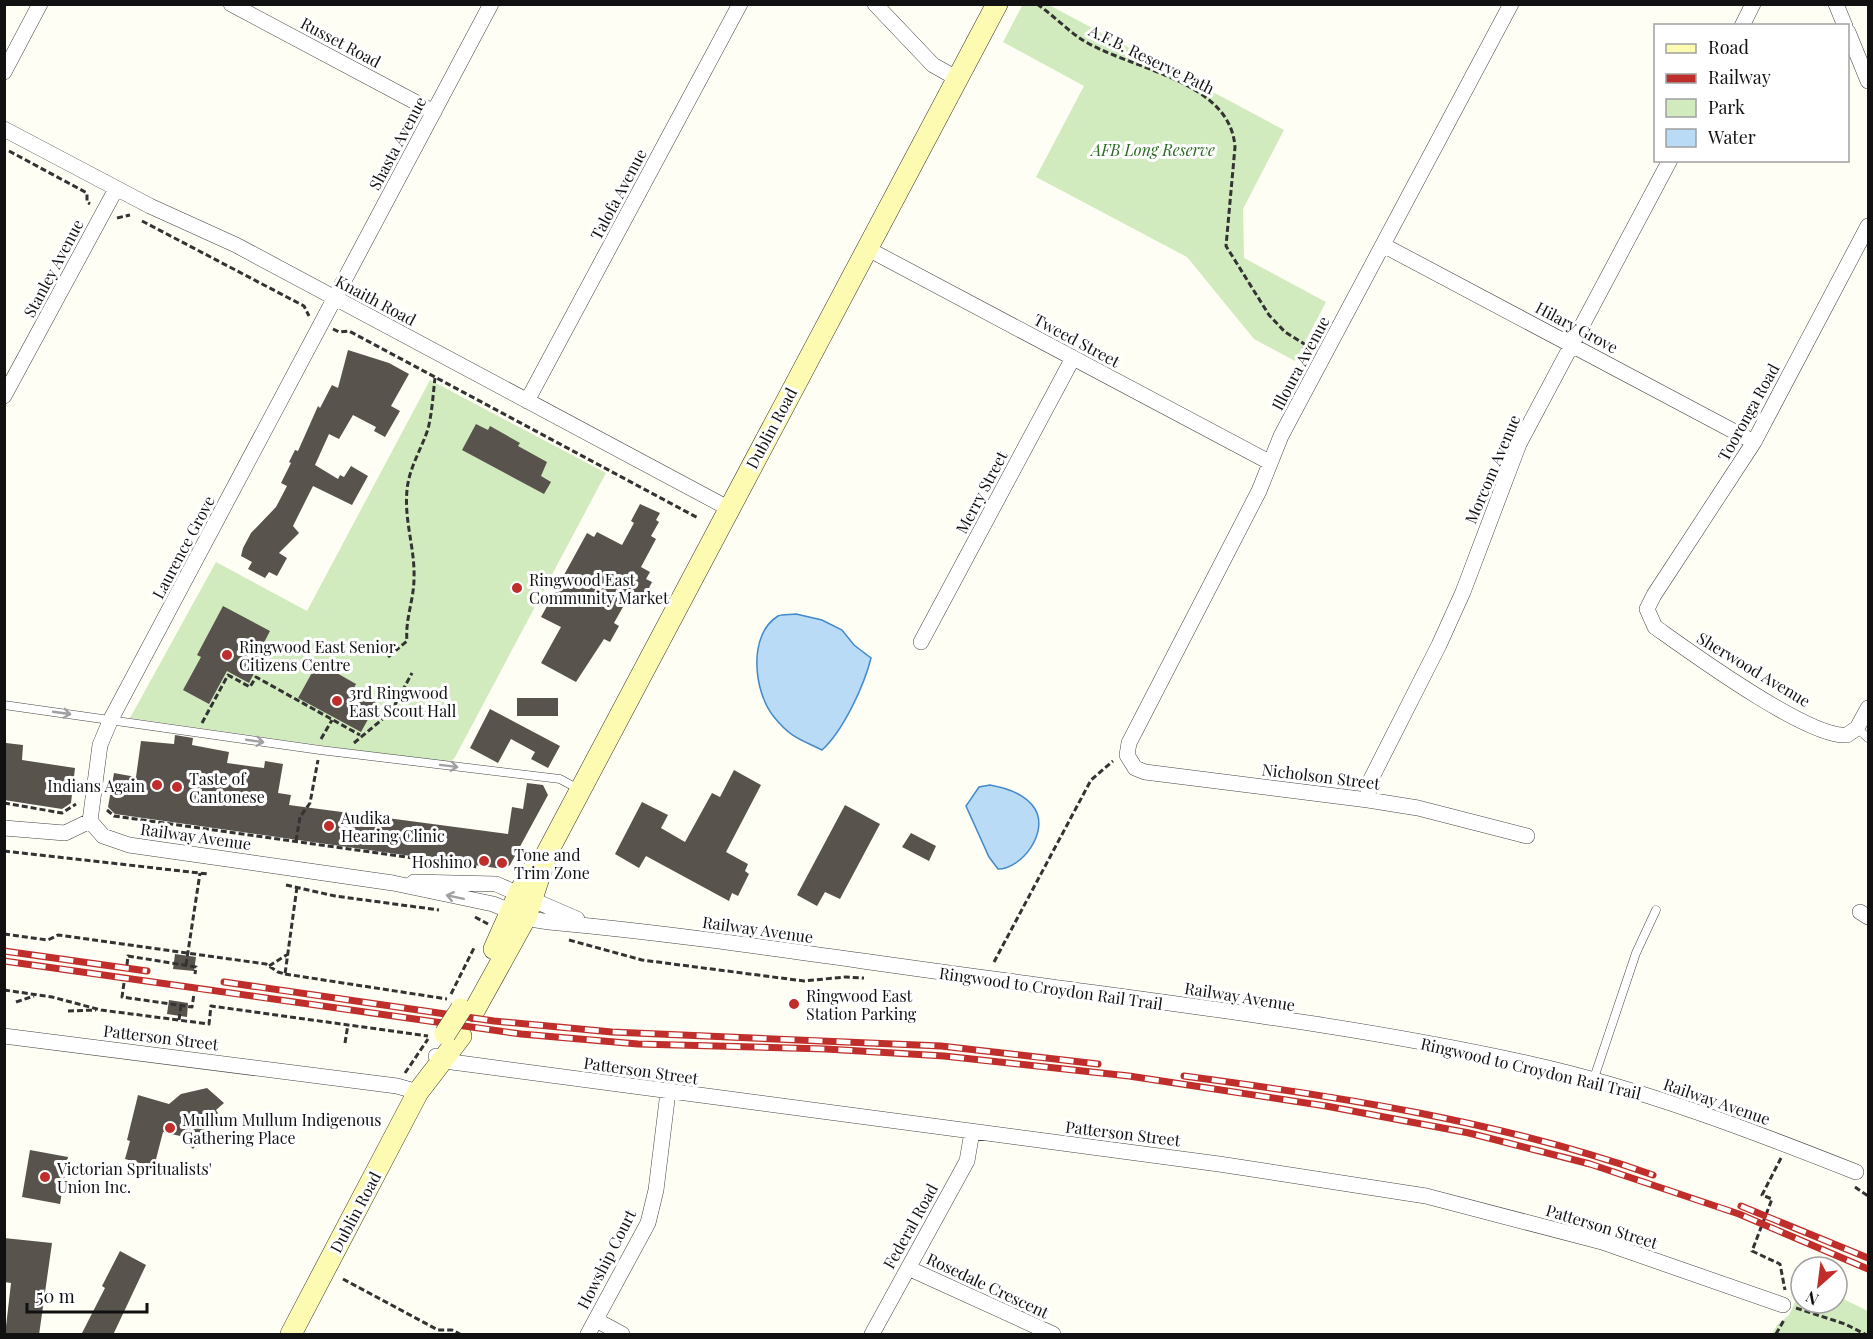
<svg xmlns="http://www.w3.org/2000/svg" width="1873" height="1339" font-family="'Playfair Display',serif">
  <rect width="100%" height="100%" fill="#fffef5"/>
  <path fill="#d1eabe" d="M1023,4L1049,5L1284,130L1243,209L1244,258L1326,302L1295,361L1254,339L1187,257L1036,177L1084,86L1003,42Z
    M430,380L606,473L454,759L445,763L130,718L216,562L307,611Z
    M1801,1290V1303H1837V1296L1868,1311V1334H1772L1777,1325L1789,1315Z"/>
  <path fill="#badbf5" stroke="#428acb" stroke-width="1.5" d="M796,614L822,620L842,630L854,645L871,658C864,686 843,731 822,750C800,739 791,738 774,717C754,693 747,635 778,616C783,614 791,615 796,614Z
    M990,785C1007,788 1026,794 1035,809C1049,832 1022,869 998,869L989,857L966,806L979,787Z"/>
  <path fill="#59534d" d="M348,350L389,363L409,374L391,406L400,411L385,437L374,431L376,427L353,415L339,439L329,434L315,465L338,479L340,475L344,477L351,466L368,476L352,505L313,486L293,526L299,533L279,553L287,558L277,576L269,572L265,578L248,569L252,562L241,556L243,548L251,533L276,507L287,486L281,483L291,463L289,462L295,450L298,451L318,406L320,408L332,385L338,388Z
    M476,424L488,430L490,426L520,443L518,446L547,462L541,476L551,482L544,494L462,450Z
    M640,504L660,513L656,520L659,522L651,536L656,539L641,567L650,572L646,579L652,582L644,598L639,596L636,603L628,598L614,623L619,626L610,642L604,639L576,682L541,663L561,627L541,617L587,533L594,537L597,532L622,545L634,523L631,521Z
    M223,606L270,631L257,656L262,658L249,683L227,671L209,704L183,690L201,657L197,655Z
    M328,668L356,684L353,690L377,703L361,732L298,698L314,669L325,674Z
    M517,698H558V716H517Z
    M490,709L560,746L548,768L531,759L535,752L511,739L498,763L470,748Z
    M175,735L193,738L192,745L229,752L227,763L264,768L265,761L283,764L278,793L291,795L289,805L508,834L512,807L523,809L527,783L543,785L548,795L510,865L503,869L115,814L108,807L114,773L136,777L141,741L174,744Z
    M6,743L23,745L22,760L75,768L71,803L62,809L4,800Z
    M734,770L761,785L726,852L748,864L745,871L749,874L738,896L732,893L729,901L646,856L639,868L615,854L642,802L668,815L661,828L685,842L712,793L720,797Z
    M845,805L880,824L840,899L825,892L817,906L797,895Z
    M911,833L936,846L929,861L902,847Z
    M175,954L196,957L194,971L173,969Z
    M169,1000L188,1003L187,1017L167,1014Z
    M207,1088L224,1103L216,1110L218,1113L210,1128L193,1149L180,1136L163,1132L154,1167L125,1159L130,1141L127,1140L138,1095L169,1104L181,1094Z
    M30,1150L68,1157L60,1204L22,1197Z
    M4,1238L52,1243L39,1335H5L11,1283L4,1282Z
    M120,1251L146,1265L113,1335H81L105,1288L102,1286Z"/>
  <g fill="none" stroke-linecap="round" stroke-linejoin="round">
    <g stroke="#444" stroke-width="9">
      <path id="service" d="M4,705L320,750L560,779L580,790
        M1857,728L1868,738
        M1593,1081L1636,953L1656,910"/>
    </g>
    <g stroke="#444" stroke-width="16">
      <path id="minor" d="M231,4L434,112
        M875,4L933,65L958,79
        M1511,4L1281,436L1259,491L1129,743L1127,755L1135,768L1145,772L1368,800L1418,808L1527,836
        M1836,4L1845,26
        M1742,26L1753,4
        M1848,32L1868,81
        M4,72L40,4
        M4,129L150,206L236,245L728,508
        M1868,226L1754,442L1654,595L1647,609L1655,627C1689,651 1809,739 1847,735L1857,728L1868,708
        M1383,245L1754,442
        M868,249L1269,462
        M4,396L116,189
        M527,401L740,4
        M921,642L1073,358
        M1368,800L1369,783L1439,645L1463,592L1519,444L1670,160
        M90,821L103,836L129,845L393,883L493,904L530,919L549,922C703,936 855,961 1008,981C1182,1005 1359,1026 1531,1064C1643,1089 1750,1130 1856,1172
        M90,821L100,745L111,719L491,4
        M4,828L65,833L90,821
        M414,882L496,884L577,919
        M1860,912L1868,917
        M4,1036L397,1086L418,1092
        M436,1056L452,1062L1219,1164L1426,1196L1602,1242L1783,1305
        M908,1268L1053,1334
        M596,1320L622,1334
        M588,1334L648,1223L656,1190L668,1092
        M872,1334L967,1161L972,1132"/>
    </g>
    <g stroke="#333" stroke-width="22">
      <path id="secondary" d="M494,949L519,893L531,872
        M474,1011L526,917L547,853L997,4
        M291,1334L418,1092L461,1036"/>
    </g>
    <path stroke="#333" stroke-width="3" stroke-dasharray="6 3" stroke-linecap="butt" d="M1037,4C1053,15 1066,29 1081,39C1129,70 1230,79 1235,147L1226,246L1269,315L1285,332L1306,345L1304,348L1311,352
      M9,151L87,193V202L90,204
      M117,218L130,215
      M142,221L304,306L309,316
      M333,329L339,332L349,331L698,518
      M388,657L407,641C405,619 414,600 414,578C415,548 404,521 407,490C409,468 421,450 428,429C432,413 433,395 435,378
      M202,723L228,675L250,687L256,677L360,735
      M321,739L332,720
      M354,743L391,712L412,673
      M4,803L62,813L76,804
      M107,810L114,816L478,867
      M296,841L300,817L310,803L318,760
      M4,851L208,874
      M286,885L335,896L439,910
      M475,917L488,924
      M4,934L48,940L58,935L266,964L278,972L285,974L297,887
      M569,940L642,960L804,981L845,977L864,978
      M994,962L1091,780L1113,761
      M127,965L128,956L196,967L195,974
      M186,965L200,873
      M269,966L288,954
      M285,974L447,999
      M124,983L122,997L192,1007L194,994
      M4,990L52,997L101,1010L209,1024L211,1006L428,1036
      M451,994L475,946
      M16,1002L34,996
      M68,1011L96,1010
      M179,1020L181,1005
      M345,1043L348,1024
      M405,1073L428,1039
      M1781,1158L1762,1195L1772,1199L1752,1251L1780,1264L1785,1290
      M1855,1187L1868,1196
      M343,1279L438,1330H452L460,1334
      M1796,1308L1845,1324L1865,1334
      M1776,1334L1784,1320"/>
    <use href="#service" stroke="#fff" stroke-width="8"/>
    <use href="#minor" stroke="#fff" stroke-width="15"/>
    <use href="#secondary" stroke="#fdfab2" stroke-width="21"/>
    <g stroke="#bf2e2a" stroke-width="7">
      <path id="rail" d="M4,951L147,971
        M4,961L521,1034L638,1044L826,1049L944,1056L1129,1076L1326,1106L1469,1133L1590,1164L1739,1214L1868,1269
        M224,982L494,1021L612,1032L941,1046L1098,1064
        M1184,1076C1343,1097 1502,1122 1653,1175
        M1741,1206L1868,1258"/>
    </g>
    <use href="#rail" stroke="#fff" stroke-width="4.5" stroke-dasharray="14" stroke-linecap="butt"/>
    <g stroke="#333" stroke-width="22" stroke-linecap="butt">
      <path id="secondary-bridge" d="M445,1034L461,1009"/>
    </g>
    <use href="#secondary-bridge" stroke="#fdfab2" stroke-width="21"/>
  </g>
  <defs><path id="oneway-shaft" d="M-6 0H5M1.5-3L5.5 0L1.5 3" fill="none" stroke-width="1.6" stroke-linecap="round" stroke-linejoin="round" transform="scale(1.5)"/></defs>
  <g stroke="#a0a0a0">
    <use href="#oneway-shaft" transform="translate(62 713) rotate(8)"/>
    <use href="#oneway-shaft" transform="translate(255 741) rotate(8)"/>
    <use href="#oneway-shaft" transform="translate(449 766) rotate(7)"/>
    <use href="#oneway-shaft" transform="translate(455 897) rotate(-168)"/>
  </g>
  <g fill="#bf2e2a" stroke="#fff" stroke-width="2">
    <circle cx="517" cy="588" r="6"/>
    <circle cx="227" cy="655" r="6"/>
    <circle cx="337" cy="701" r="6"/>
    <circle cx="157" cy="785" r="6"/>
    <circle cx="177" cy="787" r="6"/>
    <circle cx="329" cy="826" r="6"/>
    <circle cx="484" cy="861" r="6"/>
    <circle cx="502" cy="863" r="6"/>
    <circle cx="794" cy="1004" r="6"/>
    <circle cx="170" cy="1128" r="6"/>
    <circle cx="45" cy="1177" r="6"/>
  </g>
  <g text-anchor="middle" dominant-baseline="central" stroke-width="6" stroke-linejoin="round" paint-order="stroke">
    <g font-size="16" fill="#111" stroke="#fff">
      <text transform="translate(341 42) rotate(28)">Russet Road</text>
      <text transform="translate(1152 59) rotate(26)">A.F.B. Reserve Path</text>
      <text transform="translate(397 143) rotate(-62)">Shasta Avenue</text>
      <text transform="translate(618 194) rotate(-62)">Talofa Avenue</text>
      <text transform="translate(53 268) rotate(-62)">Stanley Avenue</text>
      <text transform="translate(376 300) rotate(28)">Knaith Road</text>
      <text transform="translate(1577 327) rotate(28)">Hilary Grove</text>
      <text transform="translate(1077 340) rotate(28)">Tweed Street</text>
      <text transform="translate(1300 363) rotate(-62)">Illoura Avenue</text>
      <text transform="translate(1748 412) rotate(-61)">Tooronga Road</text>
      <text transform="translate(771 428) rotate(-62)">Dublin Road</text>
      <text transform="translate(1492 469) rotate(-67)">Morcom Avenue</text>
      <text transform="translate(981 492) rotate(-62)">Merry Street</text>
      <text transform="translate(183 547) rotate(-62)">Laurence Grove</text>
      <text transform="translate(1754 669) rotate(31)">Sherwood Avenue</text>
      <text transform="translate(1321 776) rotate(7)">Nicholson Street</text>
      <text transform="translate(196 836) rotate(8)">Railway Avenue</text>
      <text transform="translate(758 929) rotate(8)">Railway Avenue</text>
      <text transform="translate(1051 988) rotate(8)">Ringwood to Croydon Rail Trail</text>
      <text transform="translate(1240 996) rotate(9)">Railway Avenue</text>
      <text transform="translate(161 1037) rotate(7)">Patterson Street</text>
      <text transform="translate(1531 1068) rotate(13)">Ringwood to Croydon Rail Trail</text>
      <text transform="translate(641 1070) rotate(8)">Patterson Street</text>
      <text transform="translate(1717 1101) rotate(19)">Railway Avenue</text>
      <text transform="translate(1123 1133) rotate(7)">Patterson Street</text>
      <text transform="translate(355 1212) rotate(-62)">Dublin Road</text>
      <text transform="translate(910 1226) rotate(-61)">Federal Road</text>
      <text transform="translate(1602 1226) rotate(17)">Patterson Street</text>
      <text transform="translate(606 1259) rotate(-63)">Howship Court</text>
      <text transform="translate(988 1285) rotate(25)">Rosedale Crescent</text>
    </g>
    <g font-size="16" font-style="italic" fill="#2a6921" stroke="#fff">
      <text x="1153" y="149">AFB Long Reserve</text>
    </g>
    <g font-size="16" fill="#111" stroke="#fff" text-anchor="start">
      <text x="529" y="579">Ringwood East<tspan x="529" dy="18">Community Market</tspan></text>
      <text x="239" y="646">Ringwood East Senior<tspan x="239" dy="18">Citizens Centre</tspan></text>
      <text x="349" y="692">3rd Ringwood<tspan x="349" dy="18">East Scout Hall</tspan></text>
      <text x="189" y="778">Taste of<tspan x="189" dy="18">Cantonese</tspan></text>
      <text x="145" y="785" text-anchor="end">Indians Again</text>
      <text x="341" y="817">Audika<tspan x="341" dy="18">Hearing Clinic</tspan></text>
      <text x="514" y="854">Tone and<tspan x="514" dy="18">Trim Zone</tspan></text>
      <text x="472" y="861" text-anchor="end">Hoshino</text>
      <text x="806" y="995">Ringwood East<tspan x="806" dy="18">Station Parking</tspan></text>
      <text x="182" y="1119">Mullum Mullum Indigenous<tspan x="182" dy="18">Gathering Place</tspan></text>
      <text x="57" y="1168">Victorian Spritualists'<tspan x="57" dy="18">Union Inc.</tspan></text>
    </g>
  </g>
  <rect width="1873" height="1339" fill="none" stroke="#111111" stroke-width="12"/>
  <rect x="1654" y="24" width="195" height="138" fill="#ffffff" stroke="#a0a0a0" stroke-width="1.5"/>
  <rect x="1666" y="44" width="30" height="9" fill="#fdfab2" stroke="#a0a0a0" stroke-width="1.5"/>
  <text x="1708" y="54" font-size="18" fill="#111111">Road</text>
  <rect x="1666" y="74" width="30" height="9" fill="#bf2e2a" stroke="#a0a0a0" stroke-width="1.5"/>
  <text x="1708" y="84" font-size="18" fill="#111111">Railway</text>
  <rect x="1666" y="99" width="30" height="18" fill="#d1eabe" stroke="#a0a0a0" stroke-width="1.5"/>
  <text x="1708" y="114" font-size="18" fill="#111111">Park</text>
  <rect x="1666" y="129" width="30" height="18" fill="#badbf5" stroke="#a0a0a0" stroke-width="1.5"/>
  <text x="1708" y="144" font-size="18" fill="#111111">Water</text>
  <g transform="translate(1819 1285) rotate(208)"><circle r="28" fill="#ffffff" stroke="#a0a0a0" stroke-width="1.5"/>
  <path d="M0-4.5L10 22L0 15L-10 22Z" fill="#bf2e2a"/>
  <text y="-9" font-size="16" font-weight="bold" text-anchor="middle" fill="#111111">N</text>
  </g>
  <path d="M27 1303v9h120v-9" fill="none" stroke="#111111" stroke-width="3"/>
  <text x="36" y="1303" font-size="18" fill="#111111" stroke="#ffffff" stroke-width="4.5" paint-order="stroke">50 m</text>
</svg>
